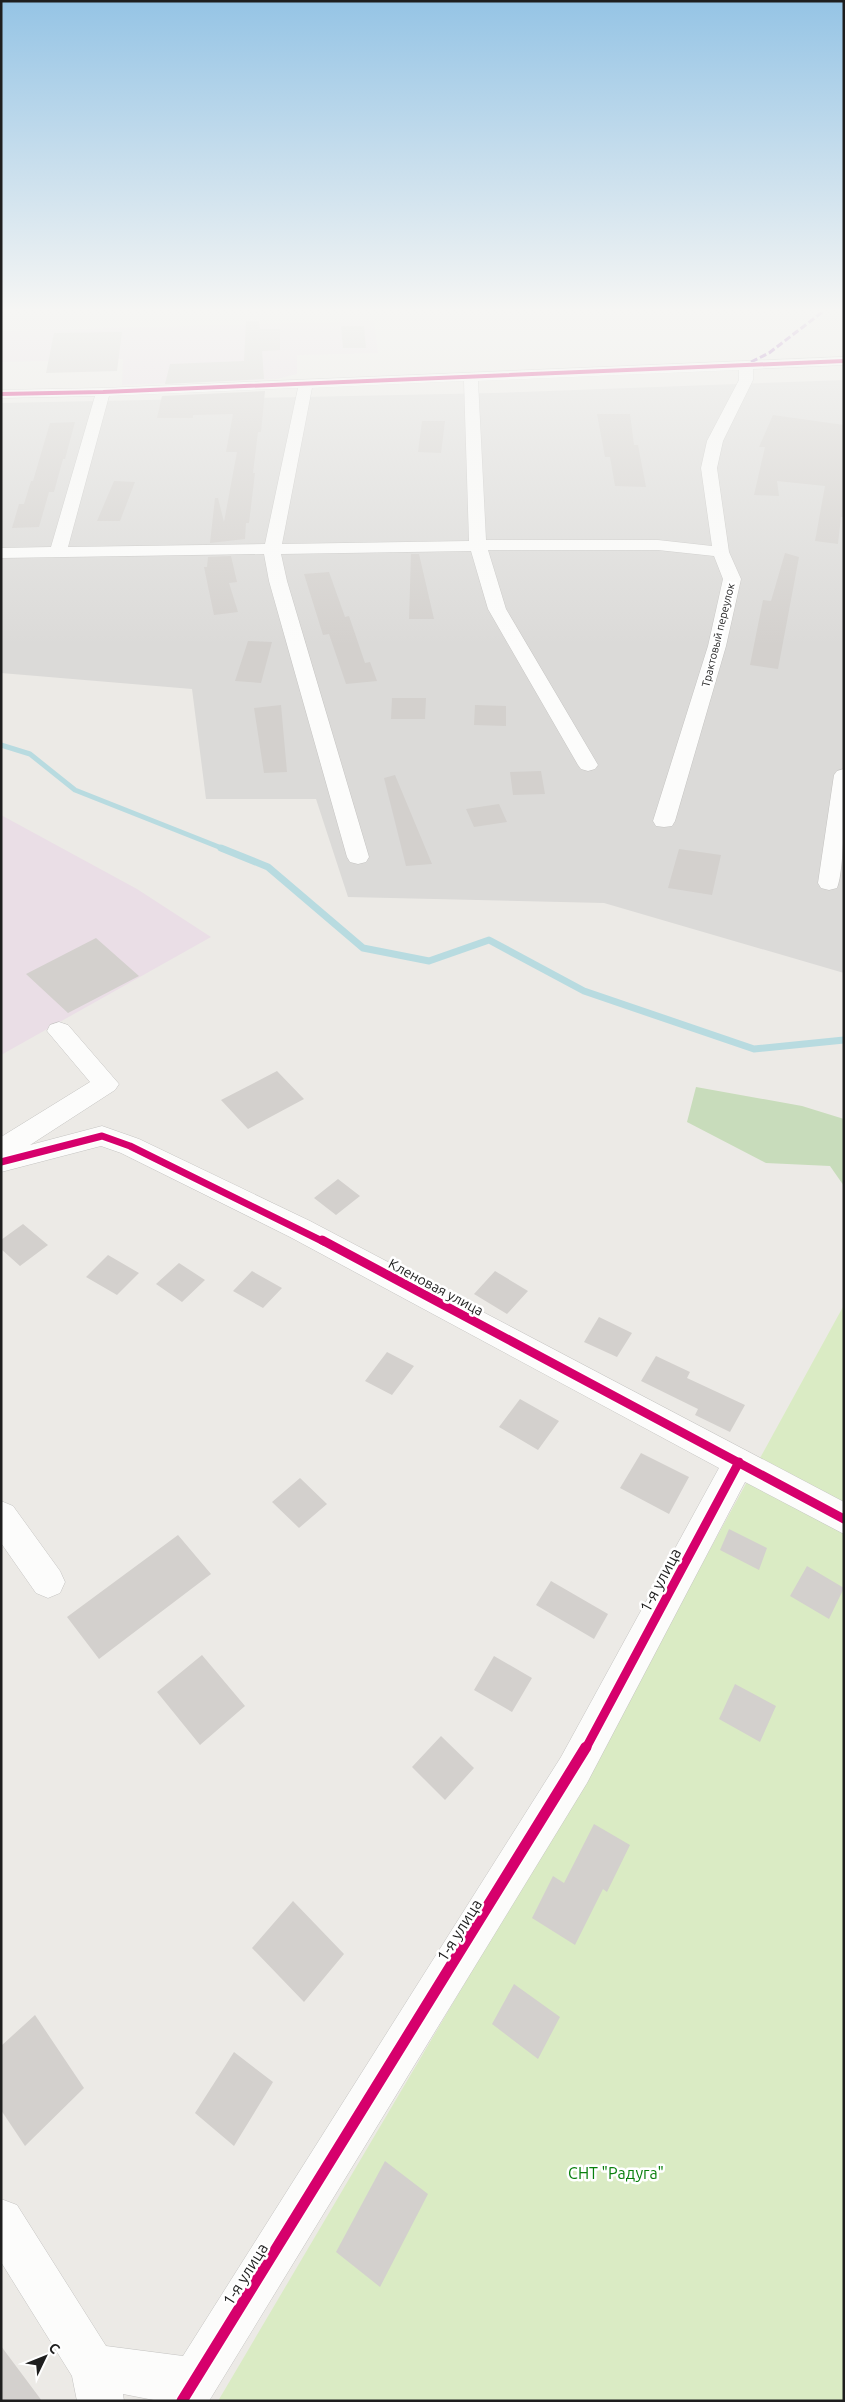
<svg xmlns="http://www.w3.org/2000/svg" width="845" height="2402" font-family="Ubuntu,sans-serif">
  <rect width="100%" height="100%" fill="#eceae6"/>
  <path fill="#dbdad8" d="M844,380V973L604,903L348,897L316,799H206L192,689L1,673V403L495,393Z"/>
  <path fill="#eadee6" d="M374,321L378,353L297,355V374L277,379L122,385L123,359L1,362V331Z
    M1,815L137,889L211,937L1,1055Z"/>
  <path fill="#daebc4" d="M844,1305V2401H218L567,1810Z"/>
  <path fill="#c8dcbb" d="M696,1087L802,1106L844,1119V1186L830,1166L766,1163L687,1122Z"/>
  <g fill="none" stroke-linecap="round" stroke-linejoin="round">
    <path stroke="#b8dbe0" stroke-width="5" d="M1,745L30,754L75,790L224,849"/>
    <path stroke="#b8dbe0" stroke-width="7" d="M221,848L268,867L363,948L429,961L489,940L584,991L754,1049L844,1040"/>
  </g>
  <path fill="#d3d0cd" d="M246,321H259L260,329H280V350L262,351L264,379L165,384L170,364L244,361Z
    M341,326H364L366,348H343Z
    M122,332L117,371L46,373L54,333Z
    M265,391L261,432H258L253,473H255L249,523H246L245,539L210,543L215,498H218L224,522L237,452H226L233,414L193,415V418H157L162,396Z
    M597,414H630L634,445H638L646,487L615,486L610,457H605Z
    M773,415L844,425V517H841L838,544L815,541L825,486L777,481L779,496L754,495L765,447H759Z
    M422,421H445L441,453L418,452Z
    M75,422L65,459H63L54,492H49L39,527L12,528L19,504H24L31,481H33L50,423Z
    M114,481L135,482L120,521H97Z
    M785,553L799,557L778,669L750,665L763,600L771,601Z
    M411,554H419L434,619H409Z
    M231,556L237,582L229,583L238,612L214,615L204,567H207L208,557Z
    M329,572L345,617L349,616L365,663L370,662L377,681L346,684L329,634L323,635L304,574Z
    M248,641L272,642L261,683L235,681Z
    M392,698H426L425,719H391Z
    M281,705L287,772L264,773L254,708Z
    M475,705L506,706V726L474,725Z
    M541,771L545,794L513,795L510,772Z
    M395,775L432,864L406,866L384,778Z
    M499,804L507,822L474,827L466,809Z
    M679,849L721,855L712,895L668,888Z
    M96,938L139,976L68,1013L26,974Z
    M277,1071L304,1099L248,1129L221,1100Z
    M338,1179L360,1196L336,1215L314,1198Z
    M23,1224L48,1245L20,1266L1,1249V1240Z
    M108,1255L139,1273L117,1295L86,1277Z
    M179,1263L205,1280L182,1302L156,1284Z
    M252,1271L282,1288L263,1308L233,1291Z
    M495,1271L528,1291L507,1314L474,1294Z
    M599,1317L632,1333L617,1357L584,1342Z
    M387,1352L414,1366L392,1395L365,1381Z
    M656,1356L690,1372L687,1378L745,1405L730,1432L695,1415L698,1409L641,1381Z
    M520,1399L559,1421L538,1450L499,1427Z
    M641,1453L689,1477L669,1514L620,1488Z
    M300,1478L327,1504L299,1528L272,1502Z
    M729,1529L767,1548L759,1570L720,1550Z
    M178,1535L211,1574L99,1659L67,1617Z
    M807,1566L844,1588L829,1619L790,1596Z
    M551,1581L608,1614L594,1639L536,1605Z
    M202,1655L245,1706L200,1745L157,1692Z
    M494,1656L532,1678L512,1712L474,1690Z
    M735,1684L776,1706L760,1742L719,1719Z
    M441,1736L474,1768L445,1800L412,1767Z
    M594,1824L630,1845L607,1892L603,1889L575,1945L532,1918L553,1876L564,1883Z
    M293,1901L344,1954L304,2002L252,1948Z
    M514,1984L560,2017L538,2059L492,2024Z
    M35,2015L84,2088L25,2146L1,2110V2046Z
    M234,2052L273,2082L234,2146L195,2113Z
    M385,2161L428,2194L380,2287L336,2252Z
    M1,2346L42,2401H1Z"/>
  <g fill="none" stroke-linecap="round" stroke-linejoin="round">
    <g stroke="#c5c4c2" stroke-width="1">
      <path id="minor" d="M844,357V365L753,369V380L723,441L717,468L729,552L741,579L726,646L675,821L672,826L664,827L656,826L653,821L708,646L723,579L714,556L658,550H488L506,609L598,765L595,769L588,771L581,769L578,765L488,609L471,551L281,554L287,581L369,857L366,862L358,864L350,862L347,857L269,581L264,554L1,558V548L51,547L95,396L1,398V390L103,388ZM739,370V380L707,441L701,468L712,546L658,540H486L478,381ZM464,381L469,541L282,544L312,388ZM298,388L265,544L68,547L109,396Z
        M844,769C844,794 845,869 837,888L829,890L821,888L818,883L834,775L837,771Z
        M59,1022L68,1025L119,1084L115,1090L30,1145L102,1126L139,1139L310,1221L844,1502V1534L745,1482L587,1783L209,2401H159L123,2394L124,2401H77L72,2376L1,2262V2199L17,2205L106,2346L183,2356L561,1757L719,1468L290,1237L121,1153L101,1146L1,1172V1137L90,1082L47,1031L50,1025Z
        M1,1501L13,1506L60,1571L65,1582L60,1593L48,1598L36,1593L1,1543Z"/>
    </g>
    <use href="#minor" fill="#fcfcfb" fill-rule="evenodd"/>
    <path stroke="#8e44ad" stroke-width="3" stroke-dasharray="7 3" stroke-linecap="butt" d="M751,362L769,353L825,310"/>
    <g stroke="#fff" stroke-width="5.5">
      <path id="cycleway-far3" d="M1,394L103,392L844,361"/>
    </g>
    <g stroke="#fff" stroke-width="10">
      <path id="cycleway-far2" d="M1,1162L102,1136L130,1146L324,1242"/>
    </g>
    <g stroke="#fff" stroke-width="12">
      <path id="cycleway-far1" d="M322,1240L844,1519
        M586,1748L739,1462"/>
    </g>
    <g stroke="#fff" stroke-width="14">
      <path id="cycleway" d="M182,2401L586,1747"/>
    </g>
    <use href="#cycleway-far3" stroke="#d6006c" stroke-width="4"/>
    <use href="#cycleway-far2" stroke="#d6006c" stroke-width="7"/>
    <use href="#cycleway-far1" stroke="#d6006c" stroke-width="9"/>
    <use href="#cycleway" stroke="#d6006c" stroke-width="11"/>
  </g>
  <linearGradient id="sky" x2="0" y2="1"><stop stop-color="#95c4e5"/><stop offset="0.48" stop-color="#f6f6f4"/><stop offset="1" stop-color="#f6f6f4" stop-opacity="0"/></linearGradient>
  <rect width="845" height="646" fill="url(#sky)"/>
  <g text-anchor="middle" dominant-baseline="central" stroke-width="5" stroke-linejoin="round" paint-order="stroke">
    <g font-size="11" fill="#1e1e1e" stroke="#fff">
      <text transform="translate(718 635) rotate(-76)">Трактовый переулок</text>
    </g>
    <g font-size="14" fill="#1e1e1e" stroke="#fff">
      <text transform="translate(436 1287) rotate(28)">Кленовая улица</text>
    </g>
    <g font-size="16" fill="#1e1e1e" stroke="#fff">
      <text transform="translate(660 1580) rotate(-62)">1-я улица</text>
      <text transform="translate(459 1930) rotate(-58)">1-я улица</text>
      <text transform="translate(245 2274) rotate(-58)">1-я улица</text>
    </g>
    <g font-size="16" fill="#087f0c" stroke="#fff">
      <text x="616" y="2173">СНТ "Радуга"</text>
    </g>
  </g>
  <rect width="845" height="2402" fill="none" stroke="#1e1e1e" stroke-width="5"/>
  <g transform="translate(45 2357) rotate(47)" stroke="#ffffff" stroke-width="4" paint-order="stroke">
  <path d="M0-4L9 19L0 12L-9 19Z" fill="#1e1e1e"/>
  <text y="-8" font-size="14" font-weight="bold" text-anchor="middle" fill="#1e1e1e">С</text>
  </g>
</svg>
